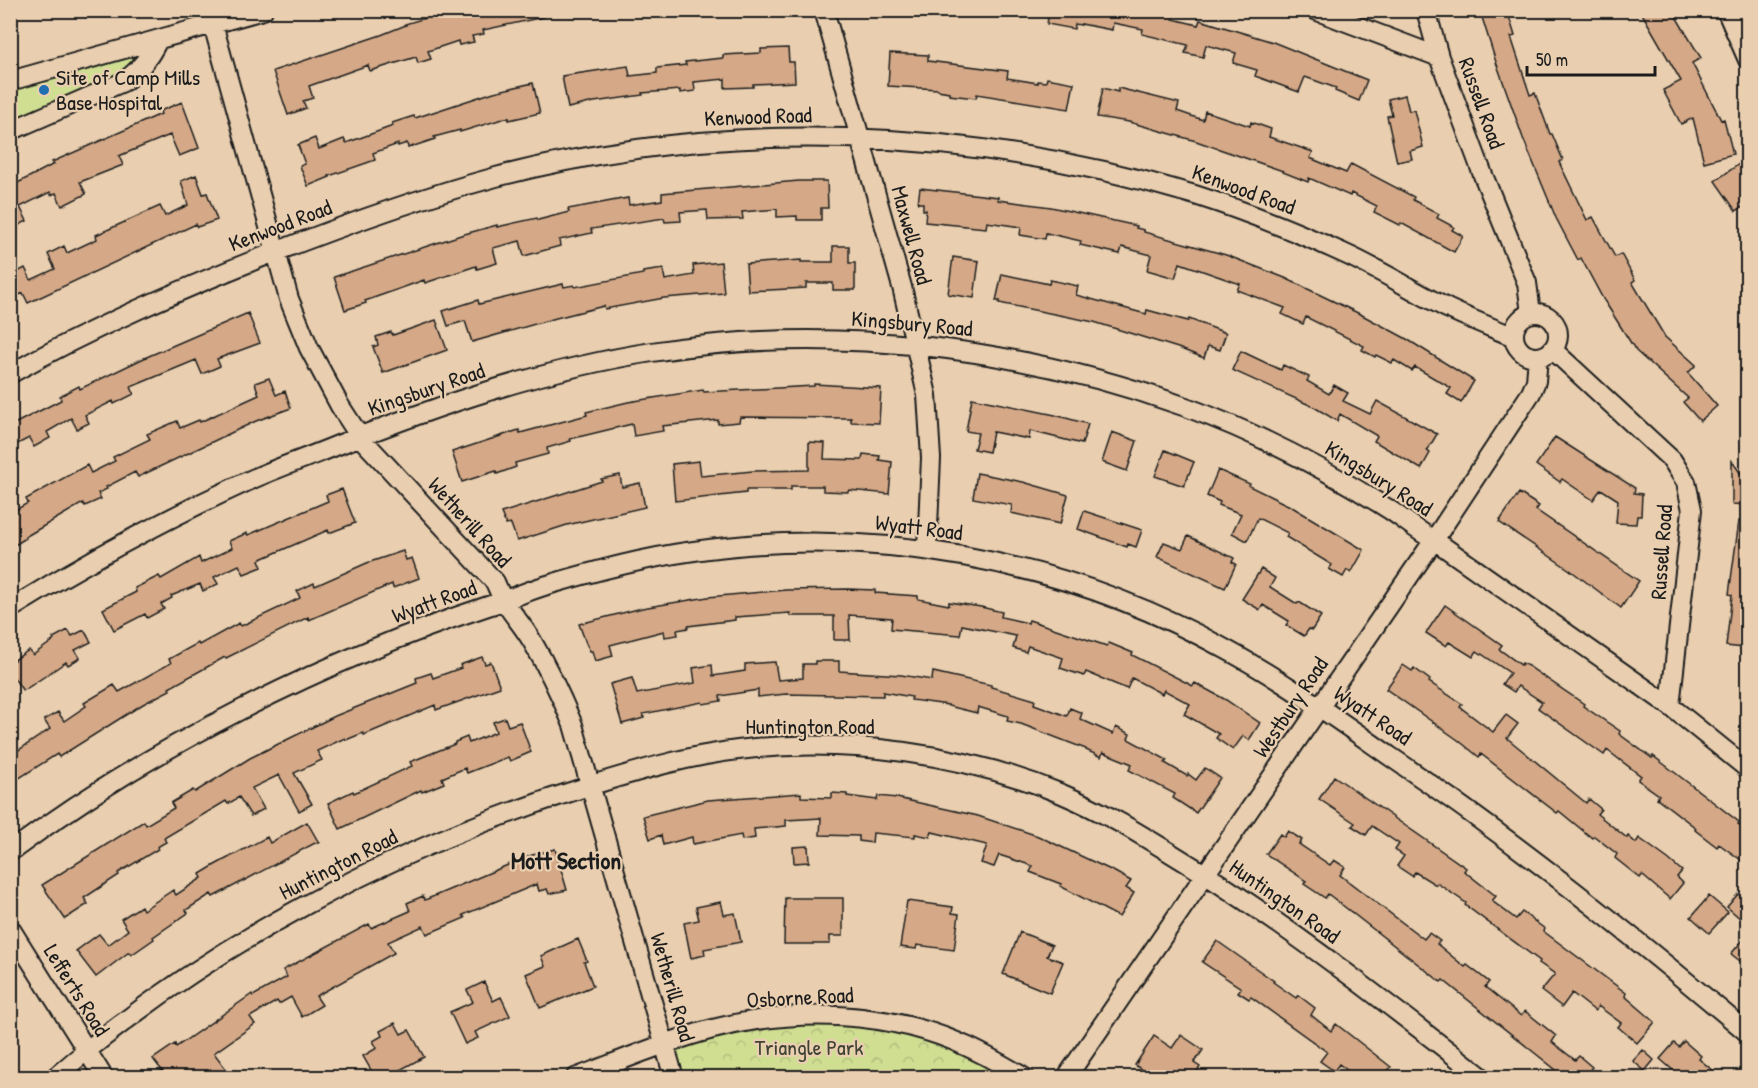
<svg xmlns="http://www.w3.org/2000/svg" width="1758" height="1088" font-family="'Patrick Hand',sans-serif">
  <defs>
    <pattern id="forest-crowns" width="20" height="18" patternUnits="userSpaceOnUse" patternTransform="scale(1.5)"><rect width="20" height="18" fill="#d0de92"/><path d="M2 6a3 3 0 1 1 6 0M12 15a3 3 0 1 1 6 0" fill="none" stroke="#b2be7d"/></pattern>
  </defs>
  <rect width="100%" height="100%" fill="#e9cfb0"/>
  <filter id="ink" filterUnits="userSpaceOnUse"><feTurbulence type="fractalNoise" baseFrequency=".0167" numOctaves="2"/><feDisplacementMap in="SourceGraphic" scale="12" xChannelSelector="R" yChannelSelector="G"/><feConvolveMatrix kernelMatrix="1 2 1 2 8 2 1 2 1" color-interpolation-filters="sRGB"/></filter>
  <g filter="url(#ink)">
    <path fill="#d0de92" stroke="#767d57" stroke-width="1.5" d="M158,40L137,72L11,131V81Z"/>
    <path fill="url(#forest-crowns)" stroke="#767d57" stroke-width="1.5" d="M767,1018L920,1030L1025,1077H674L665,1045Z"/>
    <path fill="#d5a987" stroke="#1c1c1c" stroke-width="1.5" d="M452,10H543L544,17L483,30L484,34L472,36L474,42L459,45L458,41L428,51L431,59L418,63L416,57L370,71L368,65L309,86L313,98L303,101L306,108L288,115L273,71L381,35L406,25L405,24Z
      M1041,10H1163L1175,13L1173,19L1198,25L1200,20L1273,42L1367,80L1359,101L1335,91L1336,88L1305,77L1299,92L1255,76L1257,70L1233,63L1236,53L1206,45L1203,57L1185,53L1188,45L1142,34L1143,29L1113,23L1112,30L1081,24V25L1075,24L1074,29L1047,24L1048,18L1041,16Z
      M1492,10H1507L1515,36L1511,37L1530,95L1535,93L1550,134H1552L1563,160L1559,162L1587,220L1593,217L1615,257L1621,254L1635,280L1632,282L1665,337L1696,365L1688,373L1717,406L1700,421L1683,402L1688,398L1636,351L1602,297L1581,258L1578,260L1556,218L1523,138L1495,59L1481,14Z
      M1640,10H1672L1701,58L1692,63L1721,120L1724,119L1733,154L1704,162L1693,118L1681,124L1663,90L1681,81Z
      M788,48L789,62H794L795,82L753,84V87L725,88V79L694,82L695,91L680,93V90L642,93L643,95L594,102L568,108L562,76L628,66L630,76L657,73V68L686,65L685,62L723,58V55L761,53V49Z
      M890,53L928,55V61L1008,71L1007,78L1038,83V81L1046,82L1047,78L1074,83L1069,109L977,94L976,98L949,95V92L938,90V89L888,86Z
      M533,83L540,113L509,120V117L460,132V130L434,137L435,139L408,148L407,143L398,146V144L373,153L375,160L329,176L330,177L308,186L300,166L305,164L298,145L315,138L319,149L344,139L346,143L393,126L392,123L414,116L415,118L494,92Z
      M1103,88L1118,92V88L1179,103L1177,111L1203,120L1205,111L1250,126L1251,122L1271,129L1269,137L1313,152L1310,158L1346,173L1351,164L1414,197L1413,200L1439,214L1437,218L1454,227L1452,230L1463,236L1454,252L1401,223L1400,225L1374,212L1377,206L1351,193L1350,196L1309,178L1308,182L1283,172V171L1196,141L1129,122L1097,117Z
      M1405,95L1409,111L1414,110L1423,147L1410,151L1412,159L1397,162L1387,116L1392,115L1388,99Z
      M182,102L199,148L179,156L170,135L119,156L123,165L80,182L86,194L62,206L56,193L51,195L50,192L20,207L27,221L10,230V187L54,164L52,162L161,114L160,111Z
      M1742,162L1748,169V204L1736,211L1715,181Z
      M196,175L203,194L207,193L217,220L197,227L196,224L28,303L23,293L17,296L10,283V276L25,268L31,280L55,269L48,254L64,246L67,253L97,239L96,235L160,206L165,216L188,205L181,181Z
      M799,181H827L828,208H821V220H797V216L777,217V209L742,212L743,219L708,220L707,210L680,212L681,221L665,222L664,218L591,229L592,233L559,240L560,246L524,256L520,241L493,248L497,263L477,269L476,266L425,283L424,280L365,301L366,303L345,310L334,277L461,235L497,225V227L537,218L538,220L569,212L568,209L628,198L629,205L662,200V193Z
      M920,188L998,197V200L1051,207L1137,226L1136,228L1144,230V232L1226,255L1285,278L1362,315L1405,338L1474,381L1461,403L1447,394L1451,388L1415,367L1412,371L1394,360L1392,363L1376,355L1375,357L1362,350L1364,346L1306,317L1303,324L1282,314L1285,308L1237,290L1240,284L1180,263L1175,278L1147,270L1151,255L1122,247L1120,254L1080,245L1081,241L1046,233L1045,239L1020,235L1021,227L987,222L986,228L925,222L926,210H923V203H918Z
      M833,246H849V263H855V290H833V283H806V288L748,291L746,264L801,260V262H833Z
      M953,257L979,261L974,298L948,294Z
      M721,262L724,293L664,298L605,309L604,306L556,318L472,342L465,321L448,326L443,311L478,300L479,304L563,284L564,287L574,285L575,287L643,274V272L663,269L665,280L694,275L693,265Z
      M1002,274L1049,284L1050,280L1078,286L1076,295L1146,314L1147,310L1188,321L1189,319L1226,333L1220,350L1208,346L1204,358L1178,348L1094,322L999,303L1000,301H996Z
      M248,313L260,343L217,359L220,366L202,374L196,360L131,387L134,394L114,404L113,401L85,415L89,423L77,429L71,418L47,432L50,438L34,447L29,438L10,448V426L61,400L60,396L79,386L80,389L142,359Z
      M436,320L447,350L383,373L373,347L378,345L376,337L391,332L393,335Z
      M1241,351L1281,370L1283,365L1309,377L1307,381L1329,394L1334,385L1348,393L1343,401L1370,414L1377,401L1437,434L1427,451L1430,453L1421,469L1374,441L1377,436L1340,414L1337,421L1314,407L1232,370Z
      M269,378L276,395L285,391L291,408L256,421L138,477L135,472L106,487L107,489L98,493L101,499L85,506L83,503L25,537L26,538L10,548V513L28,503L26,499L87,465L91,473L115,461L113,457L150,439L147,434L177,421L180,428L199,420L200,422L259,395L255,383Z
      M814,384L881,388L879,423L851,422V418L740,417L739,422L718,424V420L662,426L663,431L634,436L632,424L570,439L571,441L547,448L548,454L515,463L516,467L497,474L496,471L462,482L452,452L519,430L520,433L587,415L586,412L628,402L703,390L704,392L814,386Z
      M972,398L1055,415L1088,424L1082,444L1030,431L1029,439L993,432L989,452L974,449L978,433L966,431Z
      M1112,432L1137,441L1127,471L1102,462Z
      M1555,437L1635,488L1634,493L1642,494L1641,516H1637L1636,524L1616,523L1618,500L1601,489L1593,500L1562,479L1560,482L1536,465Z
      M809,442L825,443L824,459L862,460L863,454L880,456L879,460L892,462L889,494L849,490L848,492L823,491V486H791V490H746V493L675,501L672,464L699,461L701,476L753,471L809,470Z
      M1165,450L1194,462L1184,486L1155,476Z
      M1732,461L1748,484V505L1732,504Z
      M1218,470L1250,484L1249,486L1292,507L1364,550L1351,573L1347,570L1343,577L1329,569L1332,565L1286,537L1288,533L1258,518L1247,541L1232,533L1241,514L1219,505L1220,502L1207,496Z
      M977,473L1023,482L1068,495L1060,524L1011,513L1012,505L973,498Z
      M620,475L622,487L640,483L645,507L567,525L517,541L511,524L506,525L501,513L602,481L601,479Z
      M342,489L355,523L329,533L328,530L259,560L262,567L244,574L239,565L214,577L218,584L203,591L200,584L171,596L172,598L161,604L164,609L147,618L145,614L114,630L103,609L136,592L135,588L159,576L161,579L199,557L201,563L232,548L229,541L247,533L248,535L328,501L326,495Z
      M1519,493L1539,506L1536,510L1639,581L1621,608L1570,570L1499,522Z
      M1084,511L1142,530L1136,547L1128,544L1127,547L1078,529Z
      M1739,521L1748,522V633L1746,632L1744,648L1726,646L1732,595L1729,594Z
      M1188,536L1234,558L1232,562L1236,564L1225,588L1157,557L1164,542L1182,549Z
      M403,551L406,560L412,558L419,578L393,588L392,584L309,620L308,617L226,658L225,657L169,688L170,690L143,704L59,757L57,754L10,784V756L50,729L44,720L58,712L64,721L86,706L84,703L114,685L119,692L171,663L169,659L198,643L199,645L239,623L241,626L300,598L297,591L314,583L315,586L367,563Z
      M1261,569L1275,578L1270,587L1297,604L1299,602L1321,616L1312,630L1309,629L1304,636L1286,625L1289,621L1263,605L1260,610L1242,599Z
      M847,589L875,590V593L918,596V599L949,605V602L981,607L1002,612L1001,617L1028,623L1029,620L1107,646L1109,643L1133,653L1132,655L1193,686L1195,683L1226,700L1260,723L1249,740L1243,736L1233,750L1216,738L1219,734L1184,714L1190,704L1164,690L1162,694L1132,678L1127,689L1086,672L1084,676L1060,668L1063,658L1028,646L1026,652L1013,648L1016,636L962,625L960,635L891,629L892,618L849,615L850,640H834V616H790V613L735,617V620L688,626V628L677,630L678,635L665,637L664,631L610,645L613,656L595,661L592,651H590L586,643L579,624L642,608L708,597L786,590Z
      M1445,605L1502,645L1499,649L1521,665L1522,663L1528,666L1584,704L1583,706L1620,731L1619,734L1652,758L1653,756L1665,765L1739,822L1738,824L1748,832V865L1719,844L1717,847L1695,830L1696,828L1657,798L1659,795L1638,780L1641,776L1607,750L1604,755L1538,708L1542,702L1518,686L1514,692L1502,684L1510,673L1477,651L1473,657L1449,642L1446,646L1426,633Z
      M68,630L72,636L84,630L91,642L75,650L80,658L68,665L66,662L23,691L10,672V663L29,650L33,655L54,640L53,638Z
      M482,657L485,664L491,662L500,687L436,710L435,705L364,735L363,733L346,740L345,738L317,751L322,760L294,773L312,804L299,811L279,775L252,788L264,809L251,816L239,797L228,804L226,801L164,838L166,842L157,847L158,849L118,873L119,875L84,898L88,904L65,919L42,885L144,821L146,825L174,808L171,803L193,790L195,792L250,758L335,716L417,683L416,678L431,673L433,678L461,668L460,665Z
      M815,661H839V671L901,675L932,680L933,672L991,685V687L1035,700L1034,704L1067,716L1070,708L1082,713L1080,719L1113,734L1116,727L1130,734L1128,739L1167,760L1165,763L1187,776L1188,774L1196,780L1205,768L1220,778L1196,813L1173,798L1175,794L1129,770L1132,764L1103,752L1101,757L1086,750V749L1021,724L1007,721L1008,716L978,707L977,713L948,706V705L911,700L912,697L883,692V696L786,694L758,697V690L720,696L721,701L703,704L702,702L643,714L644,718L622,724L610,684L632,678L637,694L695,683L693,668L712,665L713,676L745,671V664L775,662L778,680L803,678V664H815Z
      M1403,665L1412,671L1414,668L1430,680L1429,682L1462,704L1460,707L1493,732L1506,715L1518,724L1507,738L1586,803L1589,799L1601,809L1597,814L1627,838L1628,836L1636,843L1639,838L1668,859L1682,871L1677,877L1683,883L1670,899L1642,875L1640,878L1615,858L1617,854L1594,836L1592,838L1559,811L1557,813L1481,754L1479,757L1458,740L1386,689Z
      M505,718L508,726L520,722L531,752L510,761L508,757L467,773L465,768L442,778L444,783L422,792L421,790L340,829L328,803L353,791L354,793L412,766L410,762L455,744V742L467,737L469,743L496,732L493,722Z
      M1334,776L1466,868L1464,871L1496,896L1492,901L1516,919L1522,912L1545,929L1543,931L1626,993L1625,996L1655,1022L1637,1043L1618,1027L1621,1023L1598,1006L1595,1011L1572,993L1562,1007L1541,991L1555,974L1539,963L1540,961L1465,905L1466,903L1437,883L1436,885L1415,872L1412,876L1397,866L1404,856L1395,850L1399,844L1372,826L1366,835L1352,826L1355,823L1319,799Z
      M801,793V797L832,798V793L847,794V796L877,800L878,796L897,798L978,816L1038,836L1115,872L1131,881L1126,888L1134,893L1119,917L1060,886L1061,884L1030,872L1033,866L999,855L994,867L981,863L987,845L932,832L930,837L915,834V837L873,833L872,843L859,841V836L820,835L821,818L786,820V826L754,829L755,838L742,840L741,835L693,844L692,837L663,845L661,835L650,839L643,816L708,800Z
      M307,822L319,843H315L213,897L211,894L186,910L188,913L153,937L154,939L131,955L129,952L96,977L76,951L99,934L108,945L128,930L121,919L141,906L143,910L173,890L176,895L202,878L200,874L215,865L267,837L270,843Z
      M1288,831L1302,840L1299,844L1330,865L1334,860L1345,867L1340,875L1424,939L1429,933L1440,941L1437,944L1465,967L1467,965L1489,982L1485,987L1521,1016L1525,1011L1556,1036L1552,1042L1575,1060L1579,1056L1592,1067L1584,1077H1565L1443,980L1441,982L1328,894L1325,898L1304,884L1306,881L1266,854L1280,834L1284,837Z
      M808,846L809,862L794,863L793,847Z
      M555,849L567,890L549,894L547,889L539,891L537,884L463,915L465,918L427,934L423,926L388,942L394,953L316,996L322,1005L302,1017L291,997L279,1004L277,1001L250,1017L255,1024L214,1053L232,1077H167L153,1059L175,1044L176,1047L252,994L253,996L287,977L283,970L369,924L371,928L410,911L407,903L423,896L425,900L529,856Z
      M1738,894L1748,902V925L1727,907Z
      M1709,896L1728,912L1709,933L1691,917Z
      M785,898H843V936H830V944H784Z
      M907,901L953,907L952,913L959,914L954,950L917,945L916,949L900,947Z
      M721,902L724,915L735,913L741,942L704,949L705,955L691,958L684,923L699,920L696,907Z
      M1020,932L1052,945L1047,956L1063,962L1050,993L1003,974Z
      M1748,934V967L1731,954Z
      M578,939L587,961L584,962L593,986L540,1008L526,974L545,966L541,956Z
      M1217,941L1274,981L1273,982L1296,998L1298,995L1315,1008L1311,1015L1331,1031L1336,1024L1391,1067L1383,1077H1356L1339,1064L1334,1071L1320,1061L1327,1052L1251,997L1249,999L1238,992L1241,988L1202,962Z
      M484,982L493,1001L501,997L510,1016L475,1032L478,1038L465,1044L450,1012L473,1002L467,990Z
      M395,1023L401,1034L409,1030L424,1057L387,1077H375L363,1056L377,1048L373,1041L382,1036L380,1031Z
      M1181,1035L1203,1050L1194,1063L1200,1067L1193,1077H1164L1151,1069L1148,1074L1135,1065L1154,1036L1172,1048Z
      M1684,1041L1701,1056L1699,1059L1721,1077H1693L1686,1071L1681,1077L1660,1059L1674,1043L1679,1047Z
      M1643,1050L1654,1060L1645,1071L1633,1061Z"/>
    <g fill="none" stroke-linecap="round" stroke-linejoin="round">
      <g stroke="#1c1c1c" stroke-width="22">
        <path id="minor" d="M209,10L289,299L309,348L340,406L360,437L495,582C505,608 519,619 532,641C548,668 561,696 573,725L674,1078
          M824,10L902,287L927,395L931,458L927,549
          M1315,10L1439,57
          M1426,10L1439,57L1483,175L1527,283L1531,313
          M1726,10L1748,60
          M1740,41L1746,10
          M10,81L263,10
          M10,131L123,82C140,70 149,58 158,40
          M1514 335a22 22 0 1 1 44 0a22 22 0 1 1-44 0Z
          M1553,350L1672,460L1686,482L1692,510L1670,706
          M10,374C93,327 182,289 270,254C344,225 419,198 496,177C724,117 970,127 1195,195C1245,211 1295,231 1343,253C1379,269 1413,291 1449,309C1470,319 1493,328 1514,337
          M10,609C86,562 165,519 246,482C276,468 307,458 338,445C439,405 544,369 652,352C831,324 1016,346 1186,407C1257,433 1326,469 1390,510C1405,520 1418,531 1434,540L1670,706L1748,769
          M10,852C150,748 324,660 488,606C507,600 525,592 544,586C591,572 638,559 687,552C872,524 1063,559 1227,650C1284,681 1338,720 1391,757C1515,841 1633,936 1748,1033
          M10,928L104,1078
          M54,1078C208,945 395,846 589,786C638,771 686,756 738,750C844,737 963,753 1062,794C1112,815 1157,845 1203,873C1300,935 1392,1007 1483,1078
          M575,1078C620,1061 667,1041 713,1029C796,1008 889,1010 968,1047C988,1056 1006,1067 1025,1078
          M1066,1078L1434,540L1531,393L1536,381L1538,357"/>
      </g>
      <use href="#minor" stroke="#e9cfb0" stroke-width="18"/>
    </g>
  </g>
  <circle fill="#1f6fb2" stroke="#e9cfb0" stroke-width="2" cx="44" cy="90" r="6"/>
  <g text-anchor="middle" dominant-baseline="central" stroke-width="4.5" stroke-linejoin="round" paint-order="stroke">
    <g font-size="22" fill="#1c1c1c" stroke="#e9cfb0" text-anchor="start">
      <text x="56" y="77">Site of Camp Mills<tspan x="56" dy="25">Base Hospital</tspan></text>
    </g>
    <g font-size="22" fill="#1c1c1c" stroke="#e9cfb0">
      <text transform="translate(1482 103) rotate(70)">Russell Road</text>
      <text transform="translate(758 116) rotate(-2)">Kenwood Road</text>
      <text transform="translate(1244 189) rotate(20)">Kenwood Road</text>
      <text transform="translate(280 225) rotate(-21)">Kenwood Road</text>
      <text transform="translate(912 235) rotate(75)">Maxwell Road</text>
      <text transform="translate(912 323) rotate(5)">Kingsbury Road</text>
      <text transform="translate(426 389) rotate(-19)">Kingsbury Road</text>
      <text transform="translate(1379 478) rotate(32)">Kingsbury Road</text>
      <text transform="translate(470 522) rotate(48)">Wetherill Road</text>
      <text transform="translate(919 527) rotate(7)">Wyatt Road</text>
      <text transform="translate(1661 552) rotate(-86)">Russell Road</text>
      <text transform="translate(434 601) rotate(-20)">Wyatt Road</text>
      <text transform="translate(1290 707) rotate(-56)">Westbury Road</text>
      <text transform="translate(1373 715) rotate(34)">Wyatt Road</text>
      <text x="810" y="726">Huntington Road</text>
      <text transform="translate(338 864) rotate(-27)">Huntington Road</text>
      <text transform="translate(1285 901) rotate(35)">Huntington Road</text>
      <text transform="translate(673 987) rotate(74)">Wetherill Road</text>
      <text transform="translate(77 990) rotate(58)">Lefferts Road</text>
      <text transform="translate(800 997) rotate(-3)">Osborne Road</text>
    </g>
    <g font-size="22" fill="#404334" stroke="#e9cfb0">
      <text x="809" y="1047">Triangle Park</text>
    </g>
    <g font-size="24" font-weight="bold" fill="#1c1c1c" stroke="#e9cfb0">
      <text x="566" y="860">Mott Section</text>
    </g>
  </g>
  <rect width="1758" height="1088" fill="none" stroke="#e9cfb0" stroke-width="36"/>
  <rect x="18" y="18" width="1722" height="1052" fill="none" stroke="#1c1c1c" stroke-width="2" filter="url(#ink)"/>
  <path d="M1527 66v9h128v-9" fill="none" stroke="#1c1c1c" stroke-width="3"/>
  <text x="1536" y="66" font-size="18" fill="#1c1c1c" stroke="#e9cfb0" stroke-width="4.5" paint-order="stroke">50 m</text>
</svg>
